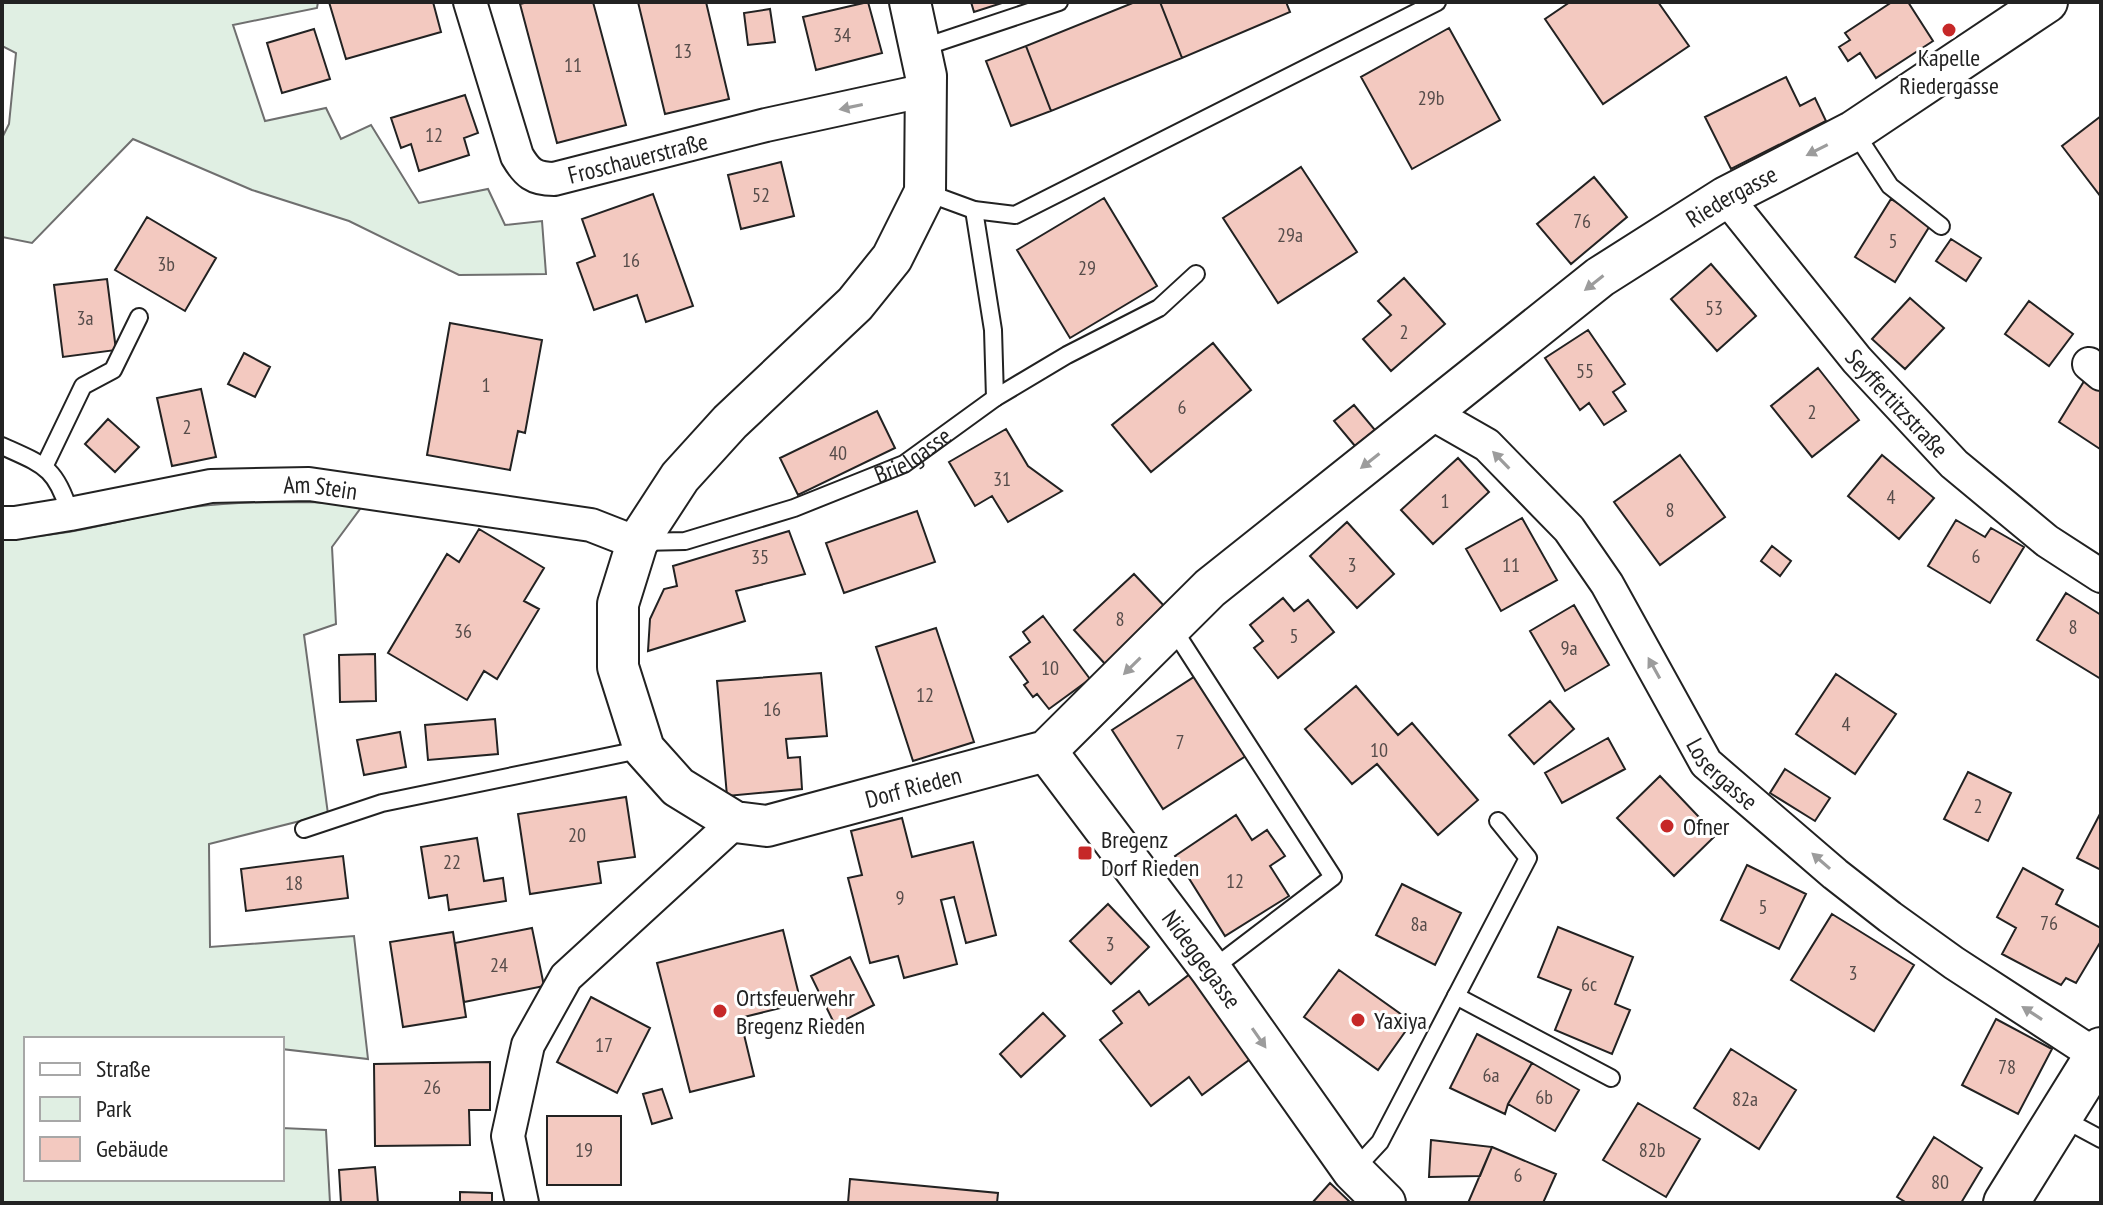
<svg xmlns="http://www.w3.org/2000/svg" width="2103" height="1205" font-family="'PT Sans Narrow',sans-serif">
  <rect width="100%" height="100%" fill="#fff"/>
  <path fill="#e0efe3" stroke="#6f6f6f" stroke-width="2" d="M2,2H318L317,8L233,25L265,121L326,108L341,139L371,125L419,203L488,189L505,225L542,221L546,274L459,275L349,221L252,190L133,139L32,243L2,237V138L9,124L16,53L2,46Z
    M310,502L363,505L332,547L336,624L304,635L328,814L209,844L210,947L354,936L368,1059L282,1049V1039H26V1179H282V1128L326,1130L330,1203H2V537C59,539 112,522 168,511C215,502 263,502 310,502Z"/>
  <path fill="#f3c9c0" stroke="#222" stroke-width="2" d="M329,2H433L441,32L346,59Z
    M528,2H593L626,125L557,143L520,4Z
    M638,2H706L729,99L665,114Z
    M868,2L882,53L816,70L803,17Z
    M971,2H1005L974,12Z
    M1135,2H1160L1182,58L1051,111L1026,46Z
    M1160,2H1286L1290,12L1182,58Z
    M1570,2H1658L1689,46L1603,104L1545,19Z
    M1892,2H1908L1933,41L1876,78L1860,53L1848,61L1839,47L1850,40L1845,33Z
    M770,9L775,42L748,45L744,13Z
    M1449,28L1500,120L1412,169L1361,77Z
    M314,29L330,79L282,93L267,43Z
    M1026,46L1051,111L1011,126L986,61Z
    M1786,77L1800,106L1815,98L1826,121L1731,169L1705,117Z
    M465,95L478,133L464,138L469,155L419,171L411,144L401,148L391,118Z
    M2101,116V197L2062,146Z
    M781,162L794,216L741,229L728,175Z
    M1301,167L1357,252L1278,303L1223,218Z
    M1594,177L1627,217L1571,264L1537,224Z
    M653,194L693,306L646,322L637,295L594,310L577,263L595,256L582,219Z
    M1104,198L1157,286L1070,338L1017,250Z
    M1891,199L1931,224L1895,282L1855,257Z
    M147,217L216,258L185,311L115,270Z
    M1951,239L1981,258L1966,281L1936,261Z
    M1711,264L1756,316L1717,351L1671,299Z
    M1404,278L1445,324L1391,371L1363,339L1391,315L1378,301Z
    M107,279L116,350L63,357L54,285Z
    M1910,298L1944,328L1905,369L1872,339Z
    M2029,301L2073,334L2049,366L2005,334Z
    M450,323L542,340L525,433L518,431L510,470L427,455Z
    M1588,330L1625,384L1613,392L1626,411L1604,425L1589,403L1580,410L1545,358Z
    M1213,343L1251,390L1151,472L1112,425Z
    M244,353L270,367L255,397L228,384Z
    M1818,368L1859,420L1812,457L1771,406Z
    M2086,378L2101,388L2100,449L2059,422Z
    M201,389L216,457L172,466L157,398Z
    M1354,405L1375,430L1355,446L1334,421Z
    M877,411L895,448L798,495L780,458Z
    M108,419L139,447L115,472L85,444Z
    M1006,429L1028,466L1062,491L1008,522L992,496L975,506L949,462Z
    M1680,455L1725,517L1660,565L1614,502Z
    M1882,455L1934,498L1899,539L1848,496Z
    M1458,458L1489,492L1433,544L1401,510Z
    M917,511L935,562L844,593L826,543Z
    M1522,518L1557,580L1501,611L1466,549Z
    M1956,520L1985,537L1991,528L2024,547L1990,603L1928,566Z
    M1347,522L1394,574L1357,608L1310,556Z
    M479,529L544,568L524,601L539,609L497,679L484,671L467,700L388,653L447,554L459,562Z
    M789,531L805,574L736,591L745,621L648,651L650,619L664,589L677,586L673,566Z
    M1772,546L1791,561L1780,576L1761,561Z
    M1134,574L1167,609L1106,665L1074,630Z
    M2066,593L2101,615V679L2037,640Z
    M1283,598L1294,611L1308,600L1334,632L1278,678L1254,648L1263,641L1250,625Z
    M1574,605L1609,665L1565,691L1530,631Z
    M1043,616L1090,679L1049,709L1037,694L1033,697L1024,685L1028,682L1010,657L1030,642L1023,632Z
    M936,628L974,742L913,761L876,647Z
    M375,654L376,701L340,702L339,655Z
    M821,673L827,736L786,739L788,758L800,757L802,789L727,796L717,681Z
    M1836,674L1896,714L1855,774L1796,734Z
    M1197,675L1249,754L1163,809L1112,730Z
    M1356,686L1398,735L1412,723L1478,800L1438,835L1377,764L1352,784L1305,729Z
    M1550,701L1574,729L1534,764L1509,735Z
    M495,719L498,754L428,760L425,725Z
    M400,732L406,767L364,775L357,740Z
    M1608,738L1625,769L1562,803L1545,773Z
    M1785,769L1830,798L1815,821L1770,793Z
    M1968,772L2011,793L1988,841L1944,819Z
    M1660,776L1716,835L1674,876L1617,818Z
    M626,797L635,857L598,862L601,883L530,894L518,814Z
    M2101,812V870L2077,858Z
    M1236,815L1252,840L1267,830L1285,856L1270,866L1289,896L1225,936L1175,856Z
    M902,818L912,857L973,842L996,935L966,943L954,897L941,900L957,964L904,978L898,956L870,963L848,878L862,875L851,831Z
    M477,838L484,881L503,878L506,901L449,910L447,895L429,898L421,847Z
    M343,856L348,898L246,911L241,869Z
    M1747,865L1806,894L1779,949L1721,920Z
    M2023,868L2063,890L2056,904L2101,928V941L2076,983L2066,978L2061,985L2002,954L2016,928L1997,917Z
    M1402,884L1461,913L1435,965L1376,935Z
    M1108,904L1149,947L1111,984L1070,941Z
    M1832,914L1914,965L1874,1031L1791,980Z
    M1558,927L1633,957L1615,1004L1630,1010L1612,1054L1555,1030L1571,990L1538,977Z
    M532,928L544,986L464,1002L455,943Z
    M783,930L801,1003L740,1018L754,1076L690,1092L657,963Z
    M453,932L466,1017L403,1027L390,942Z
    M850,957L874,1005L835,1025L811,976Z
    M1339,970L1412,1022L1378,1070L1304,1017Z
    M1190,974L1253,1057L1202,1095L1189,1077L1151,1106L1100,1040L1122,1023L1113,1011L1139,991L1149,1005Z
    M591,997L650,1028L617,1093L557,1062Z
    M1043,1013L1065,1036L1021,1077L1000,1054Z
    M1996,1019L2052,1049L2018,1114L1962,1085Z
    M1477,1034L1532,1063L1508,1104L1505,1114L1450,1088Z
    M1731,1049L1796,1090L1759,1149L1694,1108Z
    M490,1062V1110H469L470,1145L375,1146L374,1064Z
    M1532,1063L1579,1090L1555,1131L1508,1104Z
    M662,1089L672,1118L652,1124L643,1094Z
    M1638,1103L1700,1139L1666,1197L1603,1160Z
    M547,1116H621V1185H547Z
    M1934,1137L1982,1168L1961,1203H1907L1897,1197Z
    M1431,1140L1492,1147L1480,1176L1429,1177Z
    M1492,1147L1556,1174L1543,1203H1468Z
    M375,1167L378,1203H341L339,1170Z
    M850,1179L998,1193L997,1203H848Z
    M1330,1183L1351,1203H1312Z
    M460,1192L492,1193V1203H460Z"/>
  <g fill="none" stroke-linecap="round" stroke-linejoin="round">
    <g stroke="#222" stroke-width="20">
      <g id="service">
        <path d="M921,48L1059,2"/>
        <path d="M1854,131L1890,186L1941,226"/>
        <path d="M925,192L974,210L1015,215L1437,2"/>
        <path d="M995,398L1067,355L1159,308L1196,274"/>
        <path d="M2,446C44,465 56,467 70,514"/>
        <path d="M45,465L83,386L113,370L139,317"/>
        <path id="s1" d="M641,542L685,541L794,508L904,464L995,398L993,330L974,210"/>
        <path d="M1172,627L1333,877L1211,970"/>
        <path d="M304,829L382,803L644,749"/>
        <path d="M1456,996L1611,1078"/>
        <path d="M2060,1117L2101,1139"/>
        <path d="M1354,1170L1380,1142L1528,858L1498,821"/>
      </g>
    </g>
    <g stroke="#222" stroke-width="36">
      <g id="minor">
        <path id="s2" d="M470,2L517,156C527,173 534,179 554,179L766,125L927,90"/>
        <path id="s3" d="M1726,197L1857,360L1954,464L2047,541L2101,576"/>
        <path d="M2089,364L2101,374"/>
        <path id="s4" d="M1431,413L1487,445L1569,529L1607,584L1706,763L1835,874L1890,917L1954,963L2097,1056"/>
        <path id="s5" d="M2,523H15L70,514L211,486L309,484L591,525L637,543"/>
        <path d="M522,1203L508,1136L528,1045L566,977L735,822"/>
      </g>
    </g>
    <g stroke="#222" stroke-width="44">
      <g id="tertiary">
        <path id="s6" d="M910,2L926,76L925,192L892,258L855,304L730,422L680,477L637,543L618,604V667L644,749L678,787L735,822L767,826L1046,751L1210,588L1600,277L1726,197L1854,131L2047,2"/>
        <path id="s7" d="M1046,751L1211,970L1353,1171L1385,1203"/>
      </g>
    </g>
    <g stroke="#222" stroke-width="48">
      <path id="primary" d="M2006,1203L2101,1050"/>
    </g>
    <use href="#service" stroke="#fff" stroke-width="16"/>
    <use href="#minor" stroke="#fff" stroke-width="32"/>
    <use href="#tertiary" stroke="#fff" stroke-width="40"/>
    <use href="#primary" stroke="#fff" stroke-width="44"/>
  </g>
  <defs><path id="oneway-solid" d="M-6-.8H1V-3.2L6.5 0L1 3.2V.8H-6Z" transform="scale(2)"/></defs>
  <g fill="#9c9c9c">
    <use href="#oneway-solid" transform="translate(851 107) rotate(168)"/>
    <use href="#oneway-solid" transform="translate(1817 150) rotate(153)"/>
    <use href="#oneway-solid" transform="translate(1594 283) rotate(142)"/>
    <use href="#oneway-solid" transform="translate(1501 460) rotate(-134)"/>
    <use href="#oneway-solid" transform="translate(1370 461) rotate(142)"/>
    <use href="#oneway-solid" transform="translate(1132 666) rotate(135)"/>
    <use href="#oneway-solid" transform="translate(1654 668) rotate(-119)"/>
    <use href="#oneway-solid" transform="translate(1821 861) rotate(-139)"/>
    <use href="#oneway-solid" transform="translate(2032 1013) rotate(-147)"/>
    <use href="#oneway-solid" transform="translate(1259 1038) rotate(55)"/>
  </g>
  <g fill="#c62828" stroke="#fff" stroke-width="3">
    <circle cx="1949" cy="30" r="8"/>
    <circle cx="1667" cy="826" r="8"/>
    <rect x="1077" y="845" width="16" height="16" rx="4"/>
    <circle cx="720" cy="1011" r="8"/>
    <circle cx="1358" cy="1020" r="8"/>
  </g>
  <g text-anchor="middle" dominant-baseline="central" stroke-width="6" stroke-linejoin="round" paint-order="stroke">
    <g font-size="20" fill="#564c4a">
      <text x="842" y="35">34</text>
      <text x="683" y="51">13</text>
      <text x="573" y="65">11</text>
      <text x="1431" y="98">29b</text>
      <text x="434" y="135">12</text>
      <text x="761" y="195">52</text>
      <text x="1582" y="221">76</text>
      <text x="1290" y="235">29a</text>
      <text x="1893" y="241">5</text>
      <text x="631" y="260">16</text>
      <text x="166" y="264">3b</text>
      <text x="1087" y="268">29</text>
      <text x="1714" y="308">53</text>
      <text x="85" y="318">3a</text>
      <text x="1404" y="332">2</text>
      <text x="1585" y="371">55</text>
      <text x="486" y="385">1</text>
      <text x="1182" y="407">6</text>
      <text x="1812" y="412">2</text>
      <text x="187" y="427">2</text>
      <text x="838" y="453">40</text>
      <text x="1002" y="479">31</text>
      <text x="1891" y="497">4</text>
      <text x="1445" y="501">1</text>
      <text x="1670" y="510">8</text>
      <text x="1976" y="556">6</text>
      <text x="760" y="557">35</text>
      <text x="1352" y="565">3</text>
      <text x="1511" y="565">11</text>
      <text x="1120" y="619">8</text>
      <text x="2073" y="627">8</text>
      <text x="463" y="631">36</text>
      <text x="1294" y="636">5</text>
      <text x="1569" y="648">9a</text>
      <text x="1050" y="668">10</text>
      <text x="925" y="695">12</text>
      <text x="772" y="709">16</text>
      <text x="1846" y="724">4</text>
      <text x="1180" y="742">7</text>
      <text x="1379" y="750">10</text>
      <text x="1978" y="806">2</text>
      <text x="577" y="835">20</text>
      <text x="452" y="862">22</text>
      <text x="1235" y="881">12</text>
      <text x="294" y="883">18</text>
      <text x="900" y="898">9</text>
      <text x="1763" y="907">5</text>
      <text x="2049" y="923">76</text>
      <text x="1419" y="924">8a</text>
      <text x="1110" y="944">3</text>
      <text x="499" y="965">24</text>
      <text x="1853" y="973">3</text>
      <text x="1589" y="984">6c</text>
      <text x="604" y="1045">17</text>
      <text x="2007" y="1067">78</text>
      <text x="1491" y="1075">6a</text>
      <text x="432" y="1087">26</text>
      <text x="1544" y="1097">6b</text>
      <text x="1745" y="1099">82a</text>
      <text x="584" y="1150">19</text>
      <text x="1652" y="1150">82b</text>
      <text x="1518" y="1175">6</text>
      <text x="1940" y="1182">80</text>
    </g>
    <g font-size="24" fill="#222" stroke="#fff" text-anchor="start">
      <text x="1949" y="57" text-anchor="middle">Kapelle<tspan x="1949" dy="28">Riedergasse</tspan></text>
      <text x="1683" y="826">Ofner</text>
      <text x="1101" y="839">Bregenz<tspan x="1101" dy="28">Dorf Rieden</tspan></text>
      <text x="736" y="997">Ortsfeuerwehr<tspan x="736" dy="28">Bregenz Rieden</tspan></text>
      <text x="1374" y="1020">Yaxiya</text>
    </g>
    <g font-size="24" fill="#222" stroke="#fff">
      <text stroke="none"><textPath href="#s2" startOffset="294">Froschauerstraße</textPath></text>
      <text stroke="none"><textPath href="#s6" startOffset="2186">Riedergasse</textPath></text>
      <text stroke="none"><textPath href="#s3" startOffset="268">Seyffertitzstraße</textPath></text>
      <text stroke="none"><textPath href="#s1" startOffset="288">Brielgasse</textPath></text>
      <text stroke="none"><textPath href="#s5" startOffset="322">Am Stein</textPath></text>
      <text stroke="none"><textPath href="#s4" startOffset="472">Losergasse</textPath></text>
      <text stroke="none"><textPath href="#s6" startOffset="1164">Dorf Rieden</textPath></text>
      <text stroke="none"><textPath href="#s7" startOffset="260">Nideggegasse</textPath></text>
    </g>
  </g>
  <rect width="2103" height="1205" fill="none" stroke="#222222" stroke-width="8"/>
  <rect x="24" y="1037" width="260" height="144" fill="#ffffff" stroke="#a7a7a7" stroke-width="2"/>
  <rect x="40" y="1063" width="40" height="12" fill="#ffffff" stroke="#a7a7a7" stroke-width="2"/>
  <text x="96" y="1077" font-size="24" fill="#222222">Straße</text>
  <rect x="40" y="1097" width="40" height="24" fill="#e0efe3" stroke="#a7a7a7" stroke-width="2"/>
  <text x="96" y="1117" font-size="24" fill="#222222">Park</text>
  <rect x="40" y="1137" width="40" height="24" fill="#f3c9c0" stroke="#a7a7a7" stroke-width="2"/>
  <text x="96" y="1157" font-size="24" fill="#222222">Gebäude</text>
</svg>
